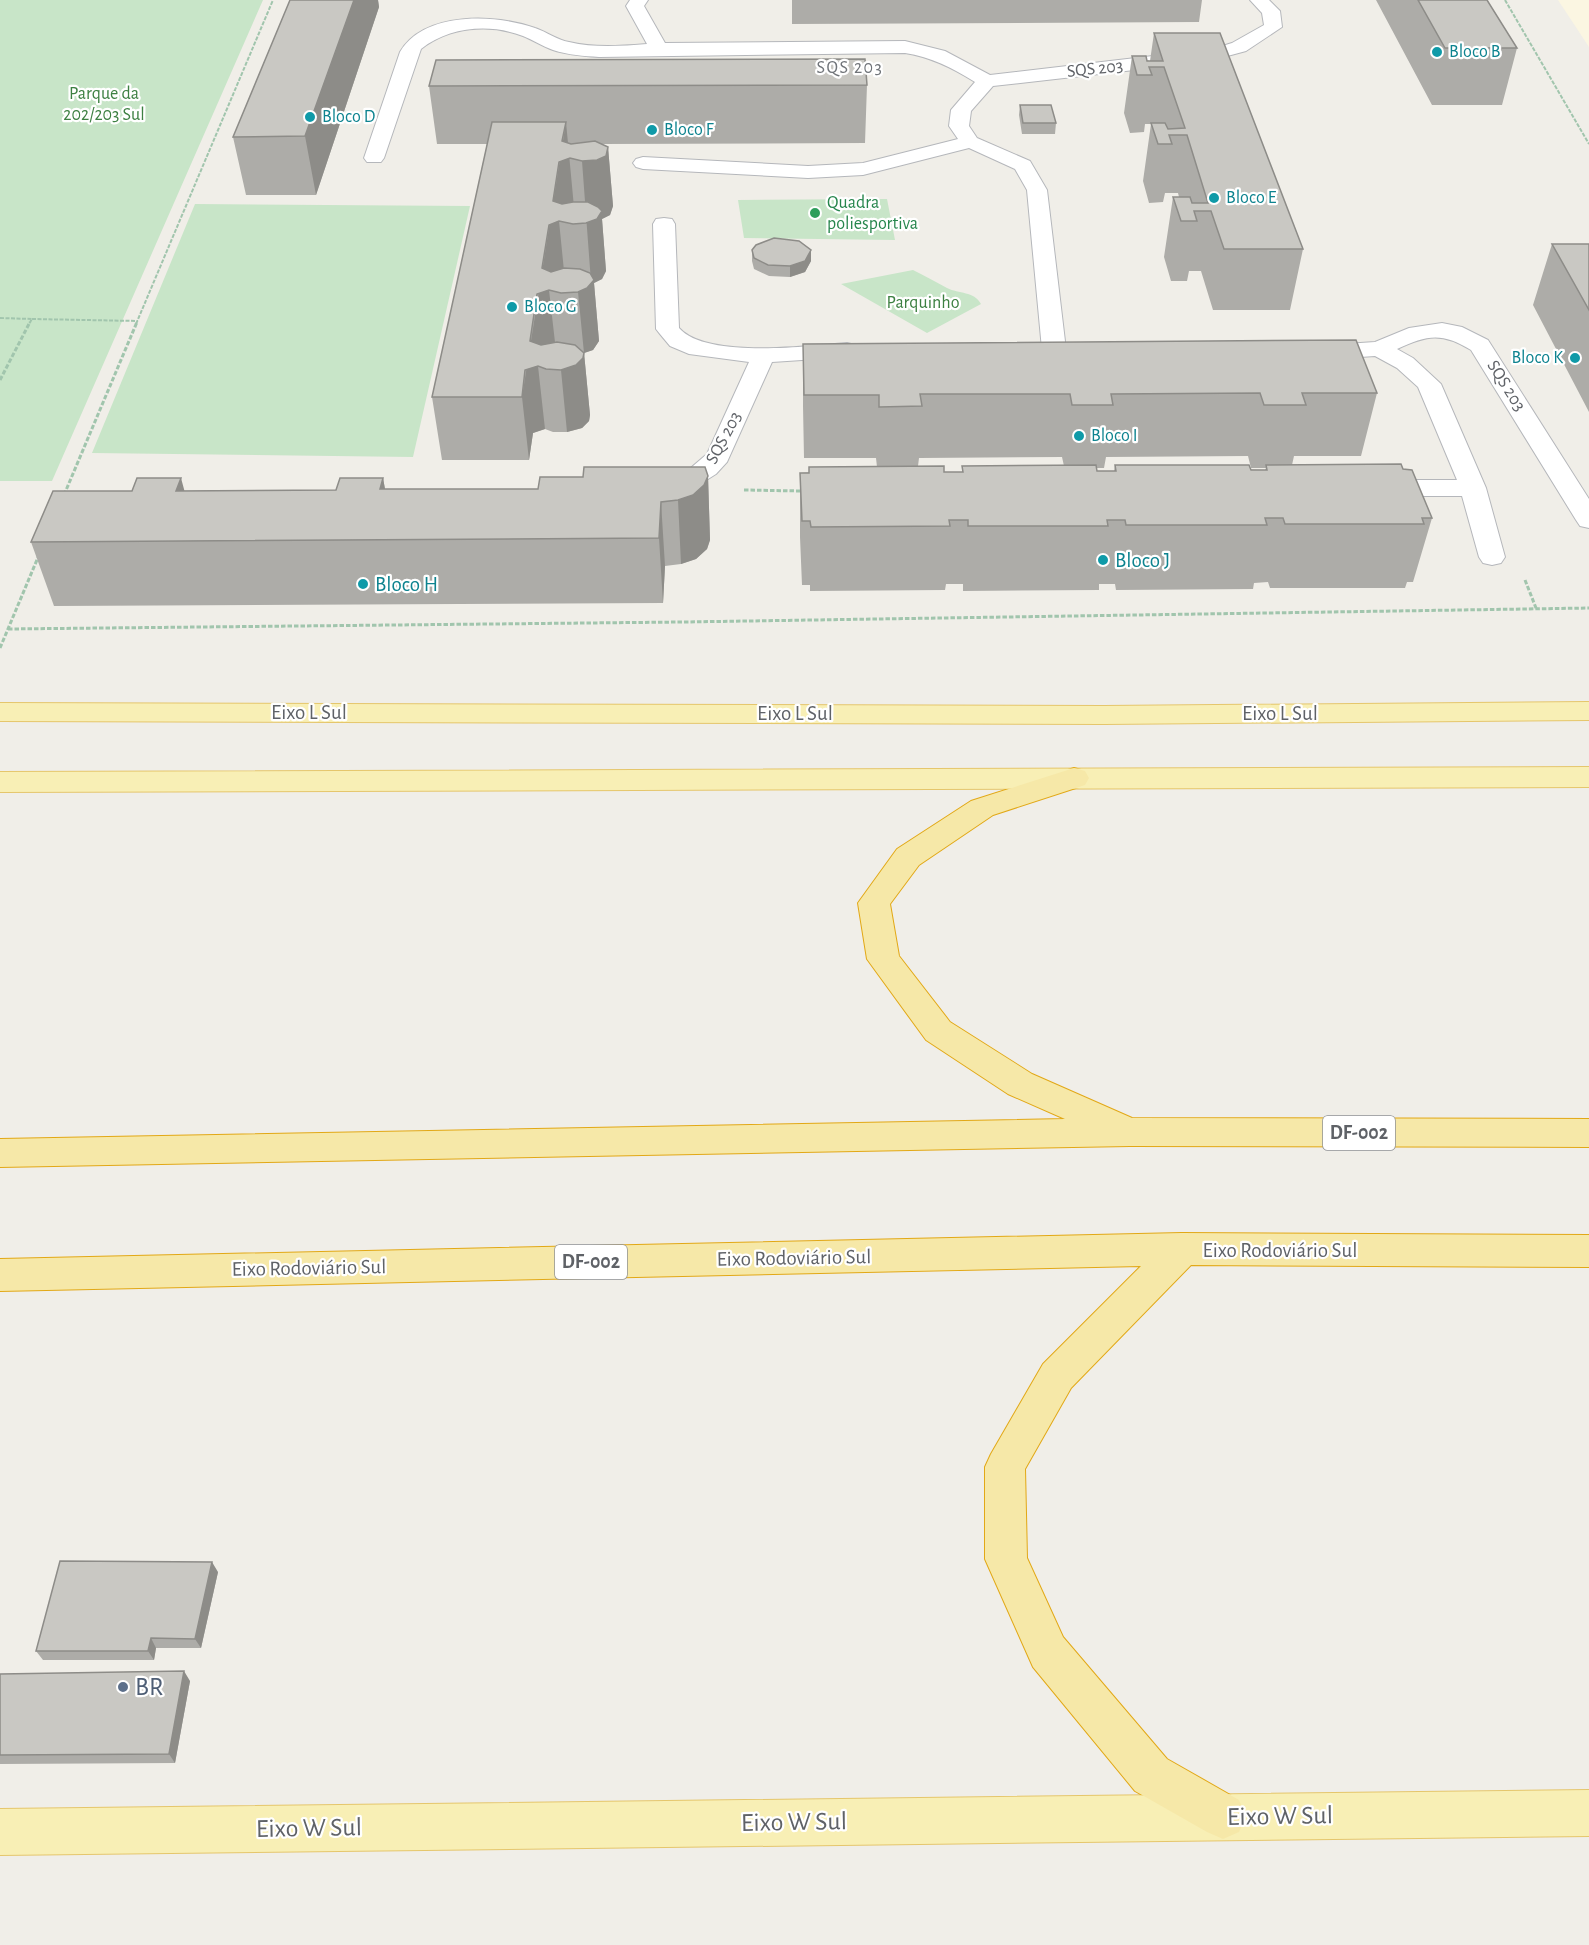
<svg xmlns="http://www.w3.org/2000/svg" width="1589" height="1945" font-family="'Alegreya Sans',sans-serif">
  <rect width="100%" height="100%" fill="#f0eee8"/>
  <path fill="#fbf6e2" d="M1558,0H1589V47Z"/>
  <path fill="#c8e5c8" d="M0,0H263L52,481H0Z
    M887,199L895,240L744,238L738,200Z
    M195,204L470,206L413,457L92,453Z
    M913,270C925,276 936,282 947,288C959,294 974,291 981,304L927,333L841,284Z"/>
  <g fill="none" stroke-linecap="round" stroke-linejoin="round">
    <g stroke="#b5b7bb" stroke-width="2">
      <path id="minor" d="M630,0H648L644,6L665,43L905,41L945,51L990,75L1187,52L1219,47L1232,43L1264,25L1262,13L1250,0H1269L1280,11L1282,27L1246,51L1220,58L1187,64L993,86L971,111L969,126L977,138L1030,161L1047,190L1067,358L1063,363L1055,365L1018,358L1014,353L1018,348L1026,346L1042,349L1027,190L1015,169L969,148L863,175L808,178L643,169L636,167L633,163L636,159L643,157L808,166L863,163L958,139L949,126L951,110L975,82C953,68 931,57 905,53L599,57C584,56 568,55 553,50C542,46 533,40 523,36C489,23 449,27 421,49L384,158L381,162H367L364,158L400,52C424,11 496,14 535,28C547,32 557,40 569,42C594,48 621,46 647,44L626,6Z
        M664,218L672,219L675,224L679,328C706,359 808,346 847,343L855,345L859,350L855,355L847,357L772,362L727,462L716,474L697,486L665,496L656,493L652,488L656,483L686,472L707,454L749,362L689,354L670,346L660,334L656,329L653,224L656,219Z
        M1442,323L1462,327L1488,340L1589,499V528L1580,526L1576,520L1471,350C1442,332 1427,335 1397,349L1413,358L1441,384L1486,488L1505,557L1501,563L1492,565L1483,563L1479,557L1462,496H1375L1366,493L1362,488L1366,483L1375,480H1457L1418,387L1397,368L1375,356L1316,360L1308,358L1304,353L1308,348L1316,346L1375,342L1409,328Z"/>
    </g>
    <g stroke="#e5c66c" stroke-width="2">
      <path id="primary" d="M1589,702V720L1104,724L0,721V703L1104,706Z
        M1589,767V787L0,792V772Z
        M1589,1790V1836L0,1855V1809Z"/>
    </g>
    <g stroke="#e2a816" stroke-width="2">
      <path id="trunk" d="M1074,768L1085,771L1089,778L1085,785L993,815L919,865L890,904L899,956L950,1022L1032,1074L1132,1118L1589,1119V1147L1130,1146L0,1167V1139L1065,1119L1008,1094L926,1040L867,959L858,903L897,849L971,801Z
        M1182,1233L1589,1235V1267L1191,1265L1071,1388L1025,1469L1027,1558L1063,1637L1167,1759L1239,1800L1246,1816L1239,1832L1223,1839L1207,1832L1135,1791L1033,1667L985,1559V1467L991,1454L1043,1364L1141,1266L0,1291V1259Z"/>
    </g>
    <path stroke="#a1c5ad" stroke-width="2" stroke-dasharray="4 1.5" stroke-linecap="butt" d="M1505,0L1589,144
      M0,318L32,319L29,324
      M32,319L138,321
      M136,324L273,0"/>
    <path stroke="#a1c5ad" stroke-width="3" stroke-dasharray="4.5 2" stroke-linecap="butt" d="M0,380L30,322
      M744,490L803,491
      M64,495L137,322
      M1525,580L1536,608
      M8,629L683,622L1589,608
      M0,648L39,555"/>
    <use href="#minor" fill="#fff" fill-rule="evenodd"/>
    <use href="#primary" fill="#f8efb5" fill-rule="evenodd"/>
    <use href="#trunk" fill="#f6e8a8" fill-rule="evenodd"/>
  </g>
  <path fill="#adaca8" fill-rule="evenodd" d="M290,0H378L379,7L316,195H246L233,137Z
    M792,0H1202L1199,22L792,24Z
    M1376,0H1487L1517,48L1502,105H1432Z
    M1154,33L1303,249L1290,310H1213L1201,271H1189L1187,281H1171L1164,257L1173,197H1179L1178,193H1165L1163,202L1149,203L1143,181L1151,124H1145L1144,132L1130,133L1124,113L1132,56L1150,61Z
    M867,85L865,143L600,144L608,147L613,206L610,215L602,219L606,271L602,279L594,283L599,341L593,350L584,353L590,415L589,421L582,428L567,432H553L545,429L533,433L529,460H442L432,397L487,144H437L429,86Z
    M1020,105L1056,123L1055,134H1022L1019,115Z
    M1552,244H1589V412L1533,305Z
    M752,250H811V261L805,272L790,277L769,276L754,269L752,261Z
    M803,344L1377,393L1361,456H1294L1292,465L1403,469L1432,518L1413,582H1407L1405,588H1270L1268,582L1254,583L1253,589L1116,590L1115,584H1099V590L963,591V584H946L945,590L810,591V585H802L800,537V473L877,467L876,458H804L803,406ZM1248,456L1251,468H1266L1265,470L1115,465L1114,471H1097L1096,468H1104L1106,457ZM1062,457L1064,466H962V472H944L918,466L919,458Z
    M708,476L710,540L707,549L696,559L681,564L665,566L663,603L54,606L31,542L185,491L336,490L383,478L385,489H538Z
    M218,1572L201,1648H156L154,1660H43L36,1651Z
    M0,1674L190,1681L175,1763L0,1764Z"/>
  <path fill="#8d8c88" d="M354,0H378L379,7L316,195L305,136Z
    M566,122L575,218L559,221L565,281L549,290L556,351L538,366L545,429L533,433L529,460L522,397Z
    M608,147L613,206L610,215L602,219L606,271L602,279L594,283L599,341L593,350L584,353L590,415L589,421L582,428L567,432L561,370L584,353L578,292L591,282L582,161Z
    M811,250V261L805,272L790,277V266Z
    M708,476L710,540L707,549L696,559L681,564L678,500Z
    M181,478L198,541L176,491Z
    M383,478L394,540L380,489Z
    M661,502L665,566L663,603L659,538Z
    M212,1562L218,1572L201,1648L195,1639Z
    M151,1638L156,1648L154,1660L148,1651Z
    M184,1671L190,1681L175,1763L169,1754Z"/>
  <path fill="#c9c8c3" stroke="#8d8c88" stroke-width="1.5" d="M290,0H354L305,136L233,137Z
    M1418,0H1487L1517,48H1445Z
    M1154,33H1220L1303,249H1224L1211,211H1194L1197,221H1181L1173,197H1190L1192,203H1208L1187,135H1169L1172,144H1158L1151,123H1165L1168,129L1185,128L1164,67H1149L1152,75H1137L1132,56H1146L1147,61H1163Z
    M865,59L867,85L429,86L436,60Z
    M1020,105H1051L1056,123H1023Z
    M492,122H566L562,141L571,144L595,141L608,147L606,156L597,160L582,161L570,158L559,162L553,201L562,204L573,202H588L598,207L602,211L597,219L586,223L573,224L559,221L549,225L542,268L551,272L564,268L580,269L590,273L594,280L587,288L578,292L561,293L549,290L537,294L530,341L541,345L557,342L575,345L584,353L583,358L576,365L561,370L546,369L538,366L525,370L522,397H432Z
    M774,238L799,241L811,250L805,261L790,266L768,265L754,258L752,250L756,245Z
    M1552,244H1589V310Z
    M1356,340L1377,393H1302L1306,405H1264L1260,393L1111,394L1113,405H1072L1070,394H920L922,406L879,407V395H804L803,344Z
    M1401,464L1403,469L1412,470L1432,518H1422L1424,524H1285L1283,518H1265L1267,525H1126L1125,520H1107L1108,526H968V520H949L950,526L811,527L810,521H802L800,473H809V467L944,466V472H963L962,466L1096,465L1097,471H1116L1115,465H1249L1251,470H1267L1266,465Z
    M584,467H705L708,476L704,485L693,495L678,500L661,502L659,538L31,542L53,491H132L137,478H181L176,491L336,490L340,478H383L380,489H538L540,477H583Z
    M60,1561L212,1562L195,1639L151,1638L148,1651H36Z
    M184,1671L169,1754L0,1755V1674Z"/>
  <g fill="#0f9aa8" stroke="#fff" stroke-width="2">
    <circle cx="1437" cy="52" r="6"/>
    <circle cx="310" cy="117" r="6"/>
    <circle cx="652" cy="130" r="6"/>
    <circle cx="1214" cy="198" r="6"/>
    <circle cx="512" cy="307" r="6"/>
    <circle cx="1575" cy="358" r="6"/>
    <circle cx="1079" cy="436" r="6"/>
    <circle cx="1103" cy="560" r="6"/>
    <circle cx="363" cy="584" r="6"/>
  </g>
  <circle fill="#2e9e5b" stroke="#fff" stroke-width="2" cx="815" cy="213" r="6"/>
  <circle fill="#5c6f8a" stroke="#fff" stroke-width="2" cx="123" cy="1687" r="6"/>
  <g text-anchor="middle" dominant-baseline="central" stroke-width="4.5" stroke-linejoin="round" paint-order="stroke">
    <g font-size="18" fill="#0d838f" stroke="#fff" text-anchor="start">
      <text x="1449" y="52">Bloco B</text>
      <text x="322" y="117">Bloco D</text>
      <text x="664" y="130">Bloco F</text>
      <text x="1226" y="198">Bloco E</text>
      <text x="524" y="307">Bloco G</text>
      <text x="1563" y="358" text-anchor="end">Bloco K</text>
      <text x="1091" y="436">Bloco I</text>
    </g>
    <g font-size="18" letter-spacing="1.5" fill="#707479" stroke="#fff">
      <text x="850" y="68">SQS 203</text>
    </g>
    <g font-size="18" fill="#5f6267" stroke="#fff">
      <text transform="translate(1095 69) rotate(-6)">SQS 203</text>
      <text transform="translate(1506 386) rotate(58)">SQS 203</text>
      <text transform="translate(724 438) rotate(-62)">SQS 203</text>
    </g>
    <g font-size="18" fill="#3d8042" stroke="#fff">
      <text x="104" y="94">Parque da<tspan x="104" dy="21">202/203 Sul</tspan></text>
      <text x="923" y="303">Parquinho</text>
    </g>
    <g font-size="18" fill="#27864d" stroke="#fff" text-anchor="start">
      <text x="827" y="203">Quadra<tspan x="827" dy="21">poliesportiva</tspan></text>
    </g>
    <g fill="#fff" stroke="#8f9195" stroke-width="1.5">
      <rect x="1323" y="1116" width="72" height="34" rx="4.5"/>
      <rect x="555" y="1245" width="72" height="34" rx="4.5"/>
    </g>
    <g font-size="20" font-weight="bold" fill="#5f6267">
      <text x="1359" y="1133">DF-002</text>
      <text x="591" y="1262">DF-002</text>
    </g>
    <g font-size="21" fill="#0d838f" stroke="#fff" text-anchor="start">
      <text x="1115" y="560">Bloco J</text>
      <text x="375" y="584">Bloco H</text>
    </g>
    <g font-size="21" fill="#5f6267" stroke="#fff">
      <text x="309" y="712">Eixo L Sul</text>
      <text x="795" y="713">Eixo L Sul</text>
      <text x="1280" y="713">Eixo L Sul</text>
      <text x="1280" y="1250">Eixo Rodoviário Sul</text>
      <text transform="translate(794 1258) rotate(-1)">Eixo Rodoviário Sul</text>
      <text transform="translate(309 1268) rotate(-1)">Eixo Rodoviário Sul</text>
    </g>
    <g font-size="26" fill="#4e5e75" stroke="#fff" text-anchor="start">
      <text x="135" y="1687">BR</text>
    </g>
    <g font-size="26" fill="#5f6267" stroke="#fff">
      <text transform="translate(1280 1816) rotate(-1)">Eixo W Sul</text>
      <text transform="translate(794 1822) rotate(-1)">Eixo W Sul</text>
      <text transform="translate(309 1828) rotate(-1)">Eixo W Sul</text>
    </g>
  </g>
</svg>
